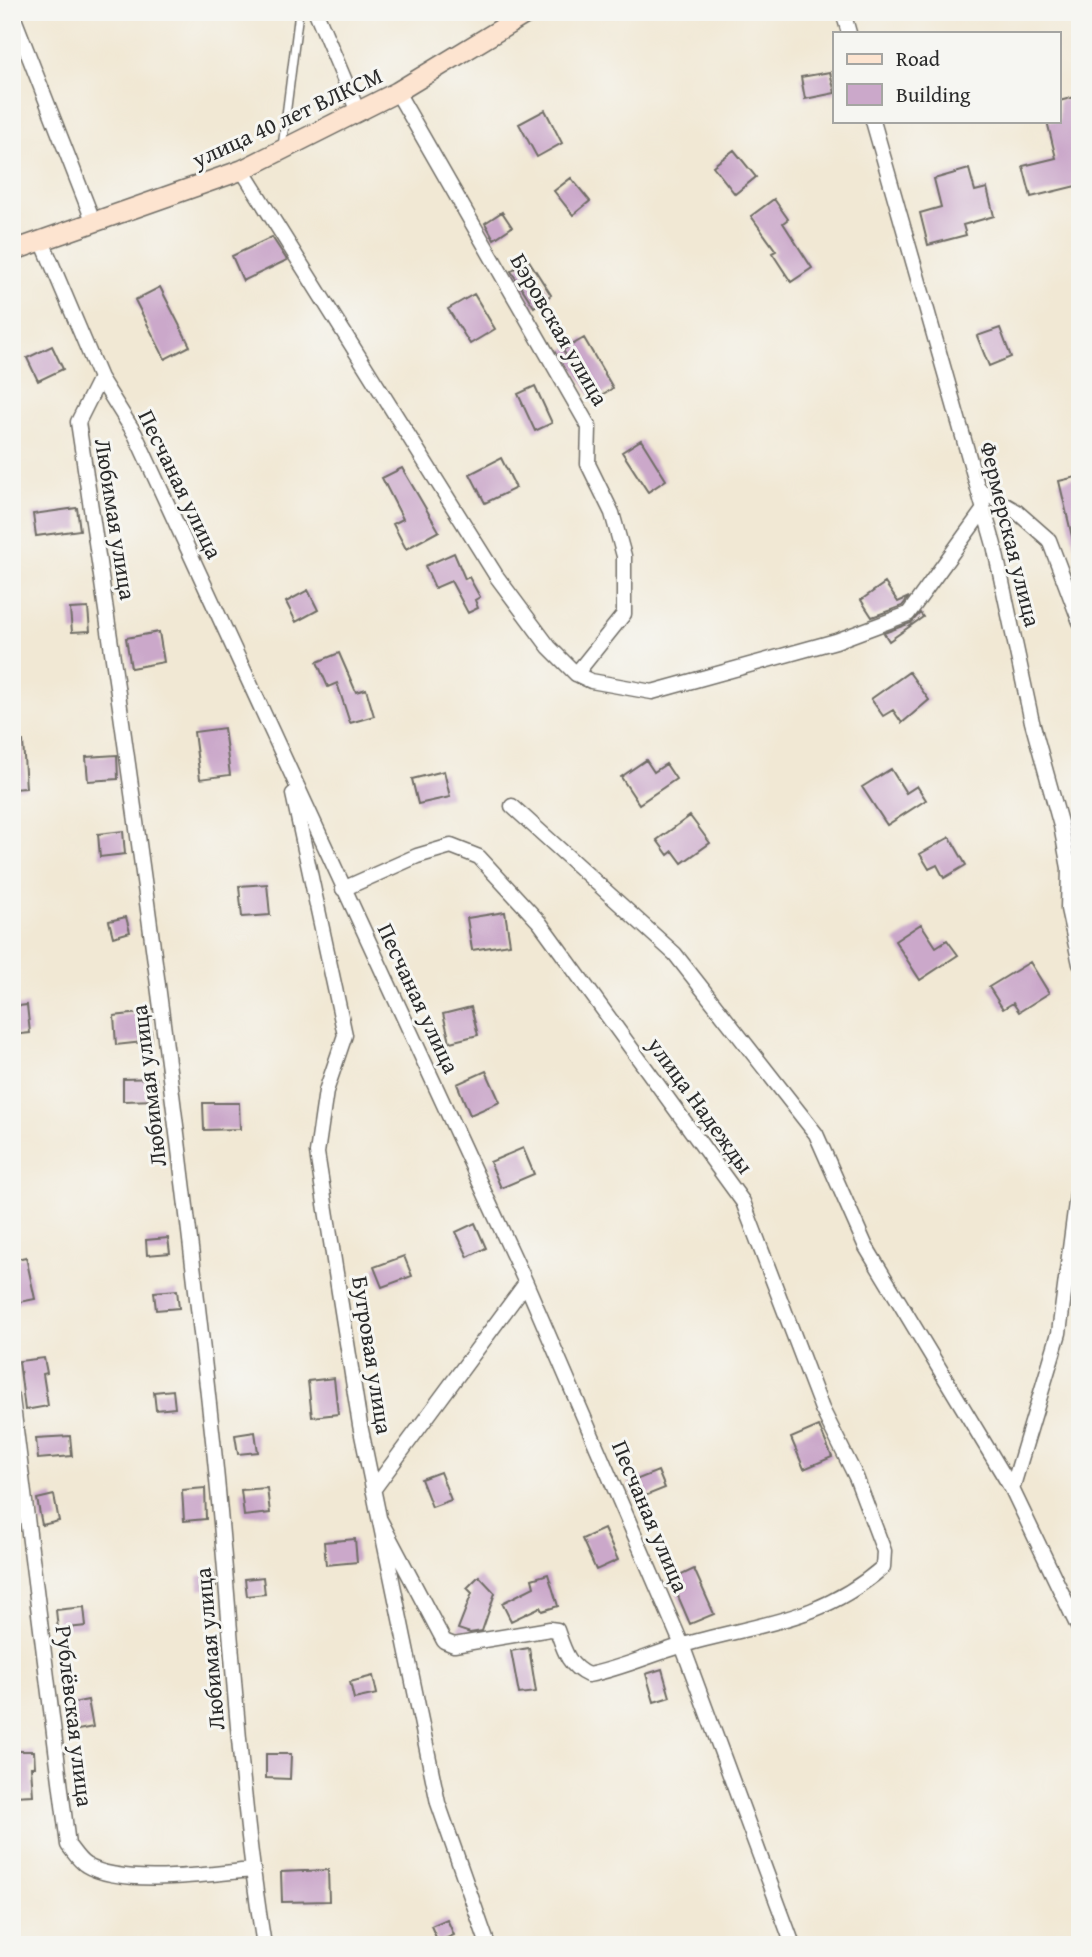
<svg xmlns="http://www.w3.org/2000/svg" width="1092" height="1957" font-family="'Gentium Book Plus',serif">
  <rect width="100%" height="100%" fill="#f6f6f2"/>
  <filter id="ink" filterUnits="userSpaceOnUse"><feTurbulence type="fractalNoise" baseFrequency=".0143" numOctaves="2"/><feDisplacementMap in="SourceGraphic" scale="14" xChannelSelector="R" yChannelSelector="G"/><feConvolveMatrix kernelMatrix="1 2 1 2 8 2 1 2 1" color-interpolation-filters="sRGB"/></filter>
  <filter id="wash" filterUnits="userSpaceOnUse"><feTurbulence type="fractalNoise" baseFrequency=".00686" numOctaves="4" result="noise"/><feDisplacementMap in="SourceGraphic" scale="28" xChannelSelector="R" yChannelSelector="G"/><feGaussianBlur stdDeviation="1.57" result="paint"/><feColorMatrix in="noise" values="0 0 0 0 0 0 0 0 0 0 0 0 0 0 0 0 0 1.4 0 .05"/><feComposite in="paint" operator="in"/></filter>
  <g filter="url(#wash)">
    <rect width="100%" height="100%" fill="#f1e8d4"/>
    <g id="blocks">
      <path fill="#cba8ca" d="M830,72L835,93L805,99L801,77Z
        M1075,97L1080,117V185L1031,197L1023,166L1056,158L1047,121H1059V101Z
        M545,110L562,143L537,157L519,124Z
        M734,150L756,177L735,194L713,166Z
        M969,169L975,191L987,188L994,216L963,225L966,235L928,245L920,213L941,207L934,179Z
        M571,178L590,201L573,215L554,191Z
        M774,199L788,219L783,223L812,268L791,282L772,253L776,251L751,216Z
        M502,212L512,227L494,239L485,223Z
        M272,237L287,260L243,281L232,256Z
        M528,259L551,295L534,307L511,271Z
        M160,287L190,346L165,359L135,300Z
        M474,294L495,329L470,344L448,309Z
        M1000,328L1011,357L989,366L977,336Z
        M584,338L613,388L593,400L563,350Z
        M52,346L63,369L38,381L27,358Z
        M535,386L552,423L535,431L518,394Z
        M641,440L666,480L648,492L622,452Z
        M501,458L516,488L485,503L470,474Z
        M402,468L439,531L406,549L393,524L403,519L382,478Z
        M1080,476V545H1074L1059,481Z
        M77,508L80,530L36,536L33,514Z
        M454,553L465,579L469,577L480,597L475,600L478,608L468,613L451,581L435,588L425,566Z
        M885,583L898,602L909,597L902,606L872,617L861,600Z
        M308,590L318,610L296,622L286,602Z
        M88,608L90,631L72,632L70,609Z
        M920,613L923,617L889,641L884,633L911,623Z
        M159,632L164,662L131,668L126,638Z
        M339,653L356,692L366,689L374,716L350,723L337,683L328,687L317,662Z
        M909,672L929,700L902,723L893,710L883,716L871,699Z
        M224,728L230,775L200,779L194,732Z
        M23,741L26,788L12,789V742Z
        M117,755L118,779L88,781L86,757Z
        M646,760L654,772L666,764L676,779L639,804L621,777Z
        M891,769L906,793L917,786L926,800L887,825L862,787Z
        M444,771L450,797L418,804L412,779Z
        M690,816L710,843L682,863L673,851L668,855L657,840Z
        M123,831L125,854L100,857L98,834Z
        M950,837L966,865L944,878L937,865L929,869L920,854Z
        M267,884L270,915L242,917L239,886Z
        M505,912L510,944L472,950L467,918Z
        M126,917L130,932L113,937L109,921Z
        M921,924L936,947L947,940L958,955L920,980L895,941Z
        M1030,962L1049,993L1019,1012L1013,1003L1003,1009L989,987Z
        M27,1005L30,1033L12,1035V1007Z
        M471,1007L478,1035L450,1042L443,1014Z
        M149,1012L152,1041L116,1045L114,1016Z
        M486,1071L500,1102L470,1115L457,1084Z
        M156,1078L157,1100L123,1101V1079Z
        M203,1103H239L240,1129L204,1130Z
        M523,1148L534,1174L501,1188L490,1162Z
        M475,1223L486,1248L468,1257L456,1232Z
        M168,1238L170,1253L147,1255L146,1240Z
        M404,1256L412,1276L382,1287L374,1267Z
        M26,1257L35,1299L15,1303L12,1260Z
        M177,1290L179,1308L156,1310L154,1292Z
        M44,1358L47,1373L43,1374L48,1406L25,1410L19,1361Z
        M334,1378L338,1414L312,1417L308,1381Z
        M173,1390L175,1408L156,1410L154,1392Z
        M819,1426L832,1457L804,1469L791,1438Z
        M255,1432L258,1452L238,1454L235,1435Z
        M70,1436L72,1456L38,1459L36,1438Z
        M658,1471L665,1488L635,1500L628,1483Z
        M440,1472L451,1500L432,1507L421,1479Z
        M205,1488L206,1519L184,1521L182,1490Z
        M267,1488L270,1513L244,1516L241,1490Z
        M54,1495L59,1521L42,1525L37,1499Z
        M604,1529L618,1560L596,1570L582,1539Z
        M355,1539L357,1562L326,1565L324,1542Z
        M694,1569L714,1614L690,1624L671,1580Z
        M214,1574L216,1587L199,1590L198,1576Z
        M548,1574L558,1606L542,1611L540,1607L511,1621L502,1603L534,1587L532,1579Z
        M479,1576L495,1593L482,1631L470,1633L458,1629L472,1593L467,1588Z
        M263,1577L265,1594L247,1596L245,1579Z
        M84,1607L86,1626L58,1629L56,1610Z
        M529,1648L536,1692L519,1694L511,1651Z
        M662,1669L670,1697L654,1702L646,1674Z
        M373,1676L377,1694L354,1699L350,1682Z
        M88,1700L93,1727L73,1731L68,1704Z
        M15,1751H34L35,1767H31L33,1795L13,1796Z
        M266,1754H291L290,1779L266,1778Z
        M328,1870L329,1901L282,1902L281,1872Z
        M447,1919L454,1935L438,1942L431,1926Z"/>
    </g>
  </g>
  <g filter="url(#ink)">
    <use href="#blocks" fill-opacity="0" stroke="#706d66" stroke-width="2"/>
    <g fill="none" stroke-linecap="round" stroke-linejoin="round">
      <g stroke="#706d66" stroke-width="10">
        <path id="lane" d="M282,147L299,12"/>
      </g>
      <g stroke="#706d66" stroke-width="17">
        <path id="street" d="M316,12L358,112
          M843,12L849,33
          M12,13L94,223
          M397,92L589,427L588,464L612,513L624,556V614L576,674
          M873,121L994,545L1032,722L1061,826L1069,868L1068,909L1080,964
          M242,170L497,577L549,647L576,674L591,681L652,692L836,641L908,614L984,509
          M42,241L100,378L78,422C129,758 175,1094 212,1431C231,1602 236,1775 264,1945
          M100,378L135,434L526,1283L682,1645L793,1945
          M978,489L1016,511L1049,540L1080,622
          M293,794L345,1035L326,1091L317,1153L360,1425L438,1803L488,1945
          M512,806L675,954L816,1134L866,1247L1012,1489L1080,1631
          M343,889L417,856L451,846L479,857L540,923L743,1202L822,1409L856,1477L884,1551L883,1567C819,1623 758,1623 680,1646C650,1655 620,1669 588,1675C568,1666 564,1650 557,1630L550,1629L454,1645L444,1641L380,1520
          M12,1398L68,1845C73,1851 79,1861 86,1865C121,1887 211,1874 252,1870
          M1012,1489L1059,1333L1080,1172
          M373,1490L526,1283"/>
      </g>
      <g stroke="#706d66" stroke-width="22">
        <path id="secondary" d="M12,251L242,170L397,92L529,12"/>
      </g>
      <use href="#lane" stroke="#fff" stroke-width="7"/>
      <use href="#street" stroke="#fff" stroke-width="14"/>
      <use href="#secondary" stroke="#fde4d0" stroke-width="19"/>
    </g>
  </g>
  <g text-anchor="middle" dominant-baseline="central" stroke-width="6" stroke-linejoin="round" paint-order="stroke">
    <g font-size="23" fill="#2b2b2b" stroke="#f6f6f2">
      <text transform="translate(287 117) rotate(-25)">улица 40 лет ВЛКСМ</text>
      <text transform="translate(560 329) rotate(60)">Бэровская улица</text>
      <text transform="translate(181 484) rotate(64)">Песчаная улица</text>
      <text transform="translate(116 519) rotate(81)">Любимая улица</text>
      <text transform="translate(1011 534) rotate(76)">Фермерская улица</text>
      <text transform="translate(419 998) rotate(65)">Песчаная улица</text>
      <text transform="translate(148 1086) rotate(-97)">Любимая улица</text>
      <text transform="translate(701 1105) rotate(54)">улица Надежды</text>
      <text transform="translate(373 1355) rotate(81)">Бугровая улица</text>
      <text transform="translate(651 1516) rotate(67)">Песчаная улица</text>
      <text transform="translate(209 1649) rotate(-95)">Любимая улица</text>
      <text transform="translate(75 1716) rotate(83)">Рублёвская улица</text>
    </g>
  </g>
  <rect width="1092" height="1957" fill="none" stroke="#f6f6f2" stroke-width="42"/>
  <rect x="833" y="32" width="228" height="91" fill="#f6f6f2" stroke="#a5a5a2" stroke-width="2"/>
  <rect x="847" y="54" width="35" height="10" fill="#fde4d0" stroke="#a5a5a2" stroke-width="2"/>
  <text x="896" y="66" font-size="21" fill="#2b2b2b">Road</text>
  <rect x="847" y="84" width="35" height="21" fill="#cba8ca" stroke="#a5a5a2" stroke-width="2"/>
  <text x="896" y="102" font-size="21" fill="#2b2b2b">Building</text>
</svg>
